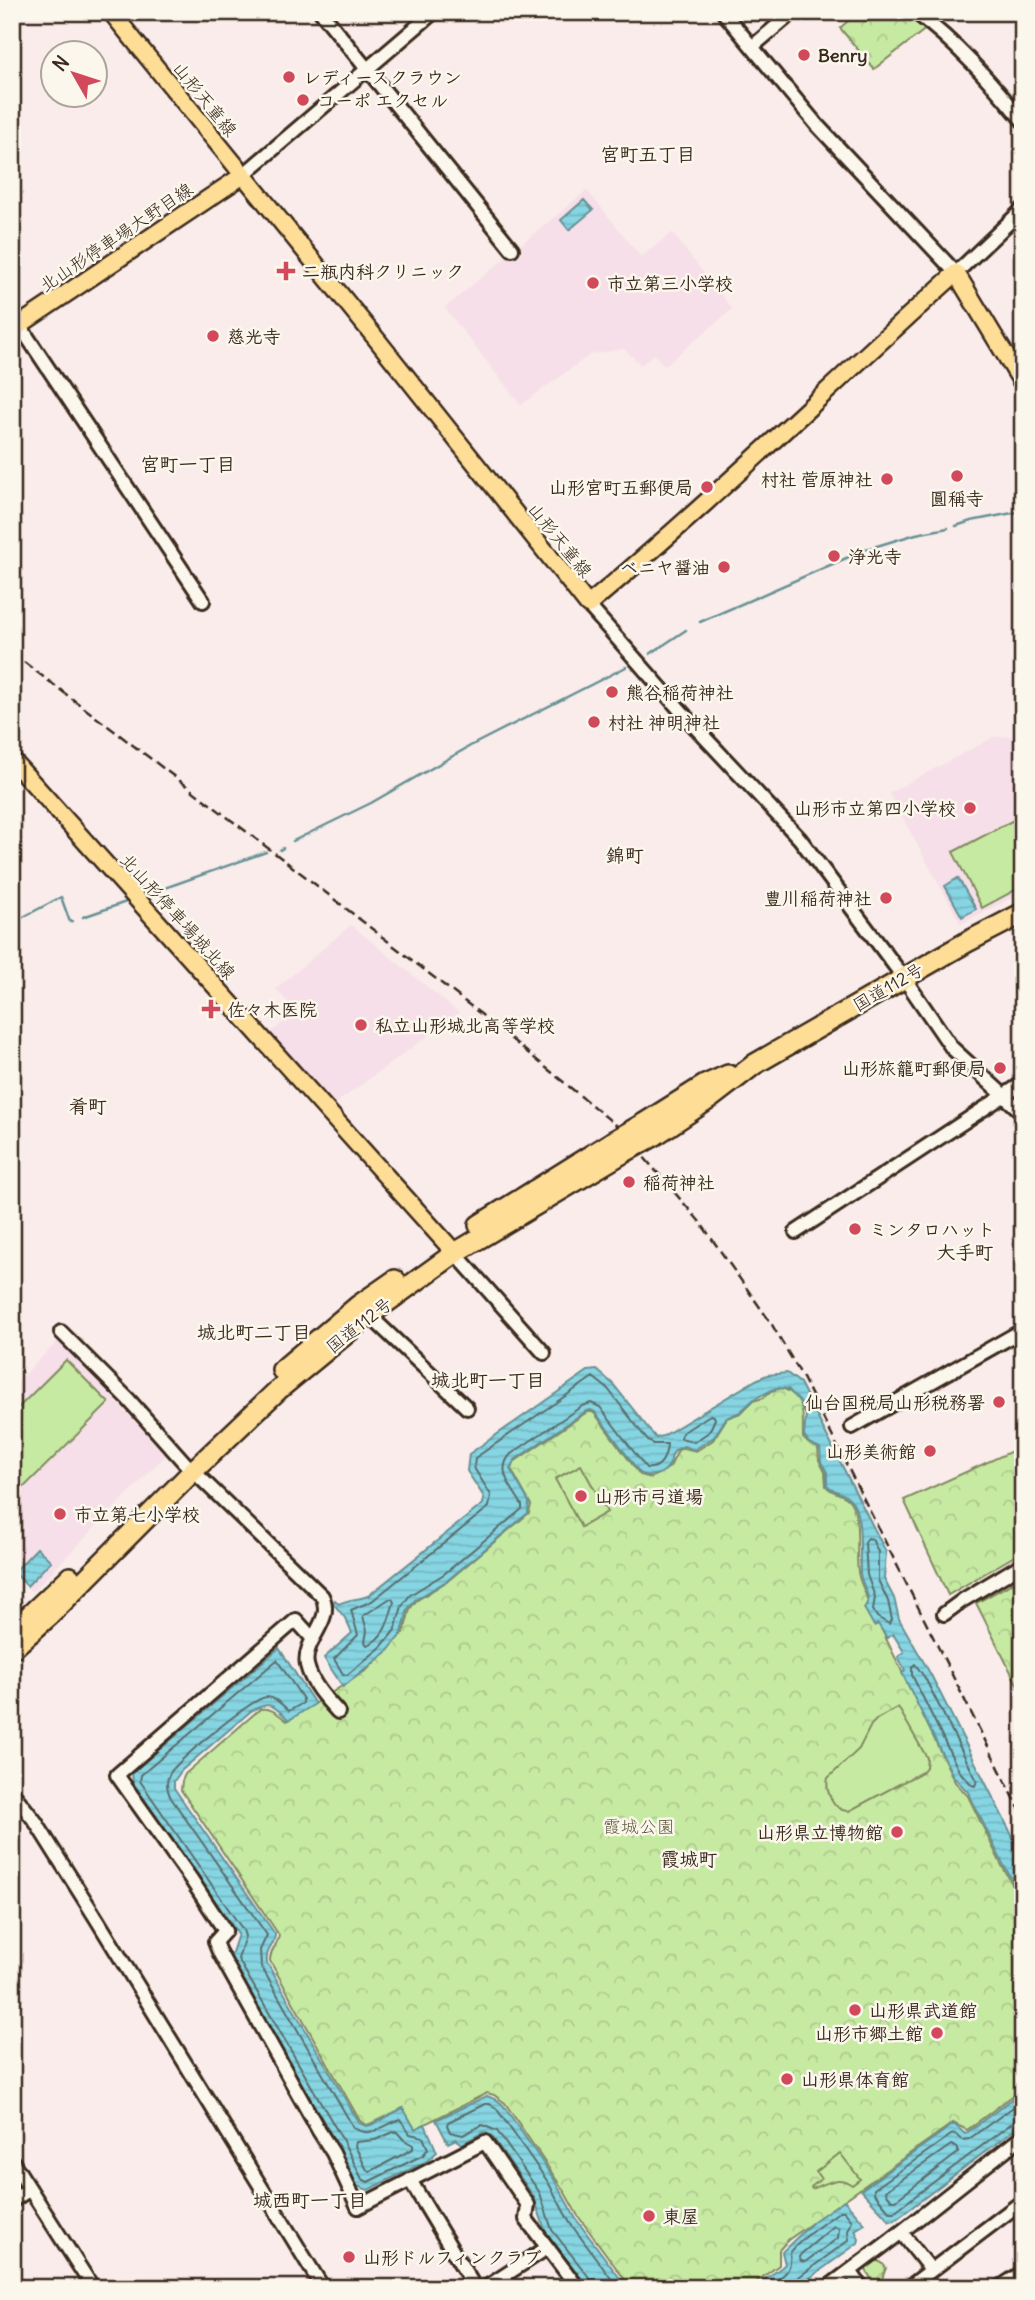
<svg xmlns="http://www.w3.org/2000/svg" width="1035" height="2300" font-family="Delius,'Klee One',sans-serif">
  <defs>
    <pattern id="forest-crowns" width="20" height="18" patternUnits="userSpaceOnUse" patternTransform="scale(1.75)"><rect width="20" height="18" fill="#c7eaa3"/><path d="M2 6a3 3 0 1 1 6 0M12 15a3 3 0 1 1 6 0" fill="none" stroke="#acc98c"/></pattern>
    <pattern id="water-rules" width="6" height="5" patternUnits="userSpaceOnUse" patternTransform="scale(1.75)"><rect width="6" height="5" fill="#86d5e3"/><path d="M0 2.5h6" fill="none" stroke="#75b7c2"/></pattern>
  </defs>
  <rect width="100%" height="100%" fill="#f9ecea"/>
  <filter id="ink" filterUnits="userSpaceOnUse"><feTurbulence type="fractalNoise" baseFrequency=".0143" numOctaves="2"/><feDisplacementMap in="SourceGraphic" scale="14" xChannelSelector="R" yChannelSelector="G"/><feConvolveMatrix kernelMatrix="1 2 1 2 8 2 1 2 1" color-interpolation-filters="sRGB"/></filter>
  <g filter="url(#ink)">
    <path fill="#f6dfe8" d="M587,190L641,257L672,233L732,309L665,366L654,354L641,365L624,349L591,354L521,405L445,308Z
      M1012,736L1023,756V892L961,924L889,793L994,737Z
      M351,925L459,1013L328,1109L266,1037L296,1011L276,989Z
      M59,1340L166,1455L32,1592L12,1574V1387Z"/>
    <path fill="url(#forest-crowns)" stroke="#818a60" stroke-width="2" d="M858,12H904L927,28L874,69L840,28Z
      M782,1388C808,1398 802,1417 803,1438L809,1444L818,1448L819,1460L825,1472L826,1486C833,1494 842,1493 849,1500C862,1517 855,1552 858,1572C859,1582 865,1590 867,1599L955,1782L968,1796L1001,1864L1023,1903V2088L967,2130L953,2123L788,2240L779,2250V2265L748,2288H631L578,2216L564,2191L505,2103L494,2095L487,2093L415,2129L403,2108L370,2124L366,2125L360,2121L270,1961C270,1949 278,1945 279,1935L181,1790L182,1781L185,1774L260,1709C271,1707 278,1714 287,1721L367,1670L404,1632L410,1609L416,1601L449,1580L529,1513L531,1505L511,1469L514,1462L587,1412H592L595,1414L640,1475L651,1478L670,1467L678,1450L684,1448L696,1451L713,1440L727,1418L741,1413L753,1401L763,1398L771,1391Z
      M1023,1446V1551L948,1595L904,1500Z
      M1023,1577V1696L976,1603Z
      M874,2259L882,2263L886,2268L879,2287H876L866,2270L867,2264Z"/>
    <path fill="#c7eaa3" stroke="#818a60" stroke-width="2" d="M1023,815V886L982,908L953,852Z
      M66,1360L109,1403L20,1491L12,1490V1414Z
      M581,1465L607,1512L581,1527L555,1479Z
      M898,1707L927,1758L926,1767L922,1772L849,1811C834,1812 825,1791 828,1778L859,1749L871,1725L877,1719Z
      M840,2153L860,2179L852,2185C837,2174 827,2184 812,2189L811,2187L821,2179L816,2172Z"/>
    <path fill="url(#water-rules)" stroke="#689194" stroke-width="2" d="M584,200L593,210L569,230L561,220Z
      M958,878L976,909L962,917L945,886Z
      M597,1370L613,1384L656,1438L663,1436L756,1380L767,1375L787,1373L800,1383L886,1552L884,1579L894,1598L899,1619L931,1675L1023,1857V1899L1002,1862L968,1792L953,1776L902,1673L905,1670L898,1657L904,1652L893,1634L887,1638L878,1624L874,1626L864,1608C874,1596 861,1586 860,1573C859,1552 863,1522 853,1503C847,1492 835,1494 827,1485V1472L821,1462L820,1448L809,1443L804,1436L806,1415L800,1402L788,1389L776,1388L754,1399L740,1412L726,1418L714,1437L694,1450L684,1446C680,1448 677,1448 674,1452C669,1458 673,1456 670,1463C666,1474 650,1479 640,1473L595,1412L591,1410L586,1411L515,1460L510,1469L529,1502L528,1513L448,1580L415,1600L408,1609L402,1633L387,1652L343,1687L324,1658L352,1633L345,1618L333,1603L335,1600L339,1604C348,1599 357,1600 368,1596L483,1504L484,1497L467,1471L469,1454L588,1371Z
      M37,1548L51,1561L27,1586L14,1572Z
      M279,1648L315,1704L289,1720C273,1706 272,1700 251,1711L182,1770L174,1781V1788L275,1934C275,1947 265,1948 267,1963L359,2123L366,2126L371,2125L403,2108L415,2129L425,2124L437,2152L427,2161L368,2190L357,2186L336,2143L230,1959L238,1934L133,1783L132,1773Z
      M1023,2091V2123L895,2220L890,2221L861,2190L954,2124L965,2134Z
      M487,2096L497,2100L503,2105L554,2179L576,2219L627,2288H589L546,2233L534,2197L491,2135L483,2132L462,2144L456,2139L448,2143L436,2120Z
      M844,2200L865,2224L855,2230L859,2239L858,2243L796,2288H753L782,2267L785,2264L782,2252L814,2221Z"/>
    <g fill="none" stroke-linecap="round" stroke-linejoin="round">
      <path stroke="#596e6d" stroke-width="2" d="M593,1377L608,1389L648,1441L654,1444H667C666,1457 661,1470 646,1468L600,1407L591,1403L582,1406L511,1454C495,1471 512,1487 522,1505V1509L444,1574L410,1595L402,1606L395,1630L381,1647L347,1675L343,1674L334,1659L358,1635L351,1610L372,1601L489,1507L491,1495L474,1468L475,1458Z
        M710,1415L714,1416L715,1419L709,1432L694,1442L681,1438L682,1433Z
        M868,1538L872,1539L878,1552V1580L888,1601L892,1620L889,1624L877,1617L873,1610L875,1597L867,1575L865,1542Z
        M389,1599H392L394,1602C389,1619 385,1639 367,1645L365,1642L367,1631L363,1616Z
        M277,1660L303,1699V1703L289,1711C283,1706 276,1697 267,1697C254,1696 178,1760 170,1773C165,1781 167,1790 171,1798L267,1935L260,1950L261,1966L353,2127C369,2140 384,2125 400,2119L410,2134L423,2137L428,2149L423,2155L368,2182L362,2179L342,2139L238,1959L245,1936L243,1930L140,1781L141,1775Z
        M915,1664L925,1678L977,1781L975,1786L972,1785L959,1771L912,1675V1667Z
        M1023,2100L969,2139L963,2140L955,2134L951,2135L874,2189V2193L890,2212H894L1016,2120L1023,2118
        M396,2131L404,2140L413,2145V2149L371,2171L367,2170L355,2146L356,2142L375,2140Z
        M951,2145L958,2148V2153L896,2200H892L887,2194L886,2191L891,2187Z
        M834,2226L839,2228L838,2238L805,2262L801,2261L799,2257L801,2254Z
        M594,2288L592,2281L552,2230L540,2193L497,2131L482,2125L463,2135L450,2132L447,2125L448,2122L485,2104H490L496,2108L548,2182L570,2223L618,2288
        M765,2288C780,2277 793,2274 790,2253C803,2236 823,2224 840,2211H844L852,2221L848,2231L849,2240L796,2279L793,2288"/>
      <path stroke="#689194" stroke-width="2.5" d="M956,526L971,521L1023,511
        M700,622L867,549L916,534L948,528
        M650,654L686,630
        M293,841L371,803L472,745L626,667
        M280,850L283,848
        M145,895L266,852
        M83,917L129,901
        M12,923L61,897L70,922L72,921"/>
      <g stroke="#3b2a1e" stroke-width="18">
        <path id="minor" d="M321,12L512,249
          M723,12L817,125L956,273L1023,209
          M915,12C957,43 990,81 1023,121
          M752,47L793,12
          M242,176L434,12
          M12,314L203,601
          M588,605L695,727L800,839L904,978L952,1048L1023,1113
          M796,1232L1023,1083
          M455,1253L544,1353
          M369,1315L467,1408
          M61,1332L128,1399L184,1462L322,1596C335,1621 302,1640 307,1665C311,1683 326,1699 338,1712
          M852,1427L1023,1330
          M944,1614L963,1600L1023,1564
          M313,1639L296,1620L117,1775L191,1879L225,1931L215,1942L219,1952L319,2131L333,2153L358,2207L485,2142L528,2205L526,2219L578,2288
          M12,1792L35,1821L96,1918L323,2288
          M12,2161L93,2288
          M410,2180L475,2288
          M12,2201L30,2189
          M901,2232L931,2270
          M850,2271L862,2288
          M485,2288L547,2248
          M827,2288L891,2240L1023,2136
          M908,2288L1023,2201
          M999,2288L1023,2272"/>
      </g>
      <g stroke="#3b2a1e" stroke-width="21">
        <path id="major" d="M111,12L378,341L588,605C715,499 833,383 956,273L1023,384
          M12,330L242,176
          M12,760L455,1253"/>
      </g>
      <g stroke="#3b2a1e" stroke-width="24">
        <path id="highway" d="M643,1124L705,1085L728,1075
          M654,1136L712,1097L755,1064L967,942L1023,913
          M479,1225L612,1142
          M282,1370L359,1305L395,1280
          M16,1628L70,1577
          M12,1649L49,1616L194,1470L278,1390L369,1315L455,1253L623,1153"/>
      </g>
      <use href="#minor" stroke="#fbf7ec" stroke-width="12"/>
      <use href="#major" stroke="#fedd96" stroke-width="16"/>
      <use href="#highway" stroke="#fedd96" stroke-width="19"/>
      <path stroke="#3b2a1e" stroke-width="2.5" stroke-dasharray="10 5" stroke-linecap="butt" d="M12,653L302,874L482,1015L617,1126L700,1222L771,1323L803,1378L1023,1816"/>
      <g stroke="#3b2a1e" stroke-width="24" stroke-linecap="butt">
        <path id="highway-bridge" d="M612,1142L643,1124
          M623,1153L654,1136"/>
      </g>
      <use href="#highway-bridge" stroke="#fedd96" stroke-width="19"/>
    </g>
  </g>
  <g fill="#d1495b" stroke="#fbf7ec" stroke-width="2.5">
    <circle cx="804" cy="55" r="7"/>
    <circle cx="289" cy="77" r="7"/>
    <circle cx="303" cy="100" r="7"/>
    <path d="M282.5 260.5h7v7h7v7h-7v7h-7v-7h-7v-7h7z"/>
    <circle cx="593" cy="283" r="7"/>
    <circle cx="213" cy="336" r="7"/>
    <circle cx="957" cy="476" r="7"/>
    <circle cx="887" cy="479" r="7"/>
    <circle cx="707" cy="487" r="7"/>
    <circle cx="834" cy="556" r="7"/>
    <circle cx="724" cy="567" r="7"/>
    <circle cx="612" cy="692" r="7"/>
    <circle cx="594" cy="722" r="7"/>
    <circle cx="970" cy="808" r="7"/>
    <circle cx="886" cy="898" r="7"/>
    <path d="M207.5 998.5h7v7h7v7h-7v7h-7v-7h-7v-7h7z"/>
    <circle cx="361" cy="1025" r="7"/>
    <circle cx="1000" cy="1068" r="7"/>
    <circle cx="629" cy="1182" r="7"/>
    <circle cx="855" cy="1229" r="7"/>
    <circle cx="999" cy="1402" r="7"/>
    <circle cx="930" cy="1451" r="7"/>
    <circle cx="581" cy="1496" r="7"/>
    <circle cx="60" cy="1514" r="7"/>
    <circle cx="897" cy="1832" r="7"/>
    <circle cx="855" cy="2010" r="7"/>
    <circle cx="937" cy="2033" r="7"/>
    <circle cx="787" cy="2079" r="7"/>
    <circle cx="649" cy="2216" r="7"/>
    <circle cx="349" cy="2257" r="7"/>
  </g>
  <g text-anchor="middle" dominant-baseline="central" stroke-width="5" stroke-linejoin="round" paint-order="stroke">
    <g font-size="18" font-weight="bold" fill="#3b2a1e" stroke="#fbf7ec" text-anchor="start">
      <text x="818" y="55">Benry</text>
      <text x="303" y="77">レディースクラウン</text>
      <text x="317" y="100">コーポ エクセル</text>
      <text x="302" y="271">二瓶内科クリニック</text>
      <text x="607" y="283">市立第三小学校</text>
      <text x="227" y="336">慈光寺</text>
      <text x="873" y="479" text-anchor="end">村社 菅原神社</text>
      <text x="693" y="487" text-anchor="end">山形宮町五郵便局</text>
      <text x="957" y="498" text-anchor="middle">圓稱寺</text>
      <text x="848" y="556">浄光寺</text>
      <text x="710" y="567" text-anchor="end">ベニヤ醤油</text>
      <text x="626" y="692">熊谷稲荷神社</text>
      <text x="608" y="722">村社 神明神社</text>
      <text x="956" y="808" text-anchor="end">山形市立第四小学校</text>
      <text x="872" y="898" text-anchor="end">豊川稲荷神社</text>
      <text x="227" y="1009">佐々木医院</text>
      <text x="375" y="1025">私立山形城北高等学校</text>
      <text x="986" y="1068" text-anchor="end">山形旅籠町郵便局</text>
      <text x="643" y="1182">稲荷神社</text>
      <text x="869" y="1229">ミンタロハット</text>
      <text x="985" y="1402" text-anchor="end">仙台国税局山形税務署</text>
      <text x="916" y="1451" text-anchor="end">山形美術館</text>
      <text x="595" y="1496">山形市弓道場</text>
      <text x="74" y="1514">市立第七小学校</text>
      <text x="883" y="1832" text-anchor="end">山形県立博物館</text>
      <text x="869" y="2010">山形県武道館</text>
      <text x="923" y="2033" text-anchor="end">山形市郷土館</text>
      <text x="801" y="2079">山形県体育館</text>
      <text x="663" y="2216">東屋</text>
      <text x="363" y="2257">山形ドルフィンクラブ</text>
    </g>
    <g font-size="18" fill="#3b2a1e" stroke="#fbf7ec">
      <text transform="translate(205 99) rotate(51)">山形天童線</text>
      <text transform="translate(116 237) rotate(-34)">北山形停車場大野目線</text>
      <text transform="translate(560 540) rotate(51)">山形天童線</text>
      <text transform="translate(178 916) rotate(48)">北山形停車場城北線</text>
      <text transform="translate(888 987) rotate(-30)">国道112号</text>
      <text transform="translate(359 1325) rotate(-38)">国道112号</text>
    </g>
    <g font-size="18" fill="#5e5a3f" stroke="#fbf7ec">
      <text x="639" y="1826">霞城公園</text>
    </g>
    <g font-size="19" font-weight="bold" fill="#3b2a1e" stroke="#fbf7ec">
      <text x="648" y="154">宮町五丁目</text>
      <text x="188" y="464">宮町一丁目</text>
      <text x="625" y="855">錦町</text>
      <text x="88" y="1106">肴町</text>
      <text x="965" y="1252">大手町</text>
      <text x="254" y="1332">城北町二丁目</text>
      <text x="488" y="1380">城北町一丁目</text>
      <text x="689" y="1859">霞城町</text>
      <text x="310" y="2200">城西町一丁目</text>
    </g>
  </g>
  <rect width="1035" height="2300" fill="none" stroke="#fbf7ec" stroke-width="42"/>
  <rect x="21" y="21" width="993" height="2258" fill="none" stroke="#3b2a1e" stroke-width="2.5" filter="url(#ink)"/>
  <g transform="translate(74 74) rotate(309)"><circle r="33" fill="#fbf7ec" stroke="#aea59a" stroke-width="2"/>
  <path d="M0-5L12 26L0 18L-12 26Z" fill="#d1495b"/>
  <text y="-10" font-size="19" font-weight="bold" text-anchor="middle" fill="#3b2a1e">N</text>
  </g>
</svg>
